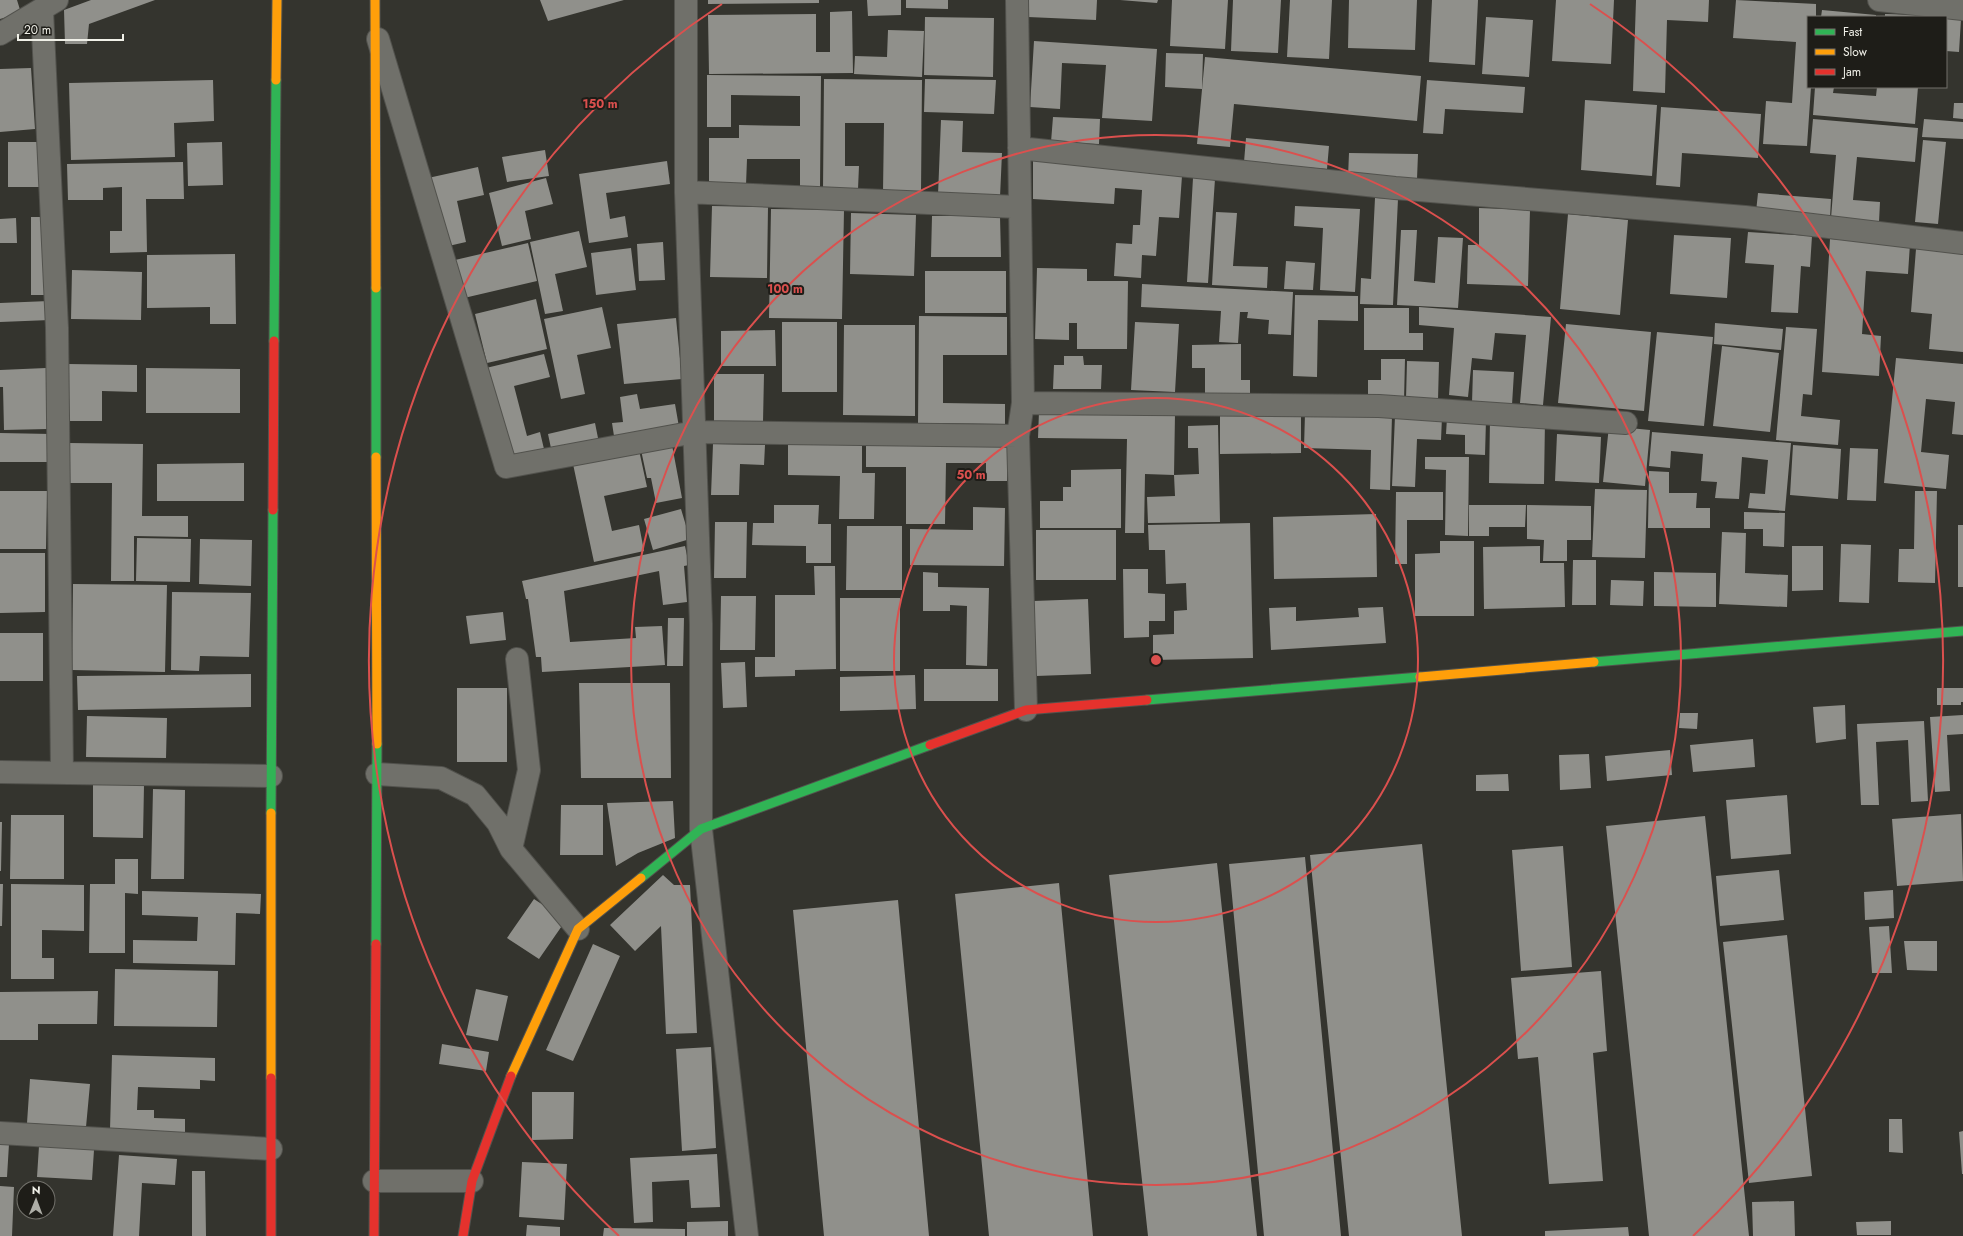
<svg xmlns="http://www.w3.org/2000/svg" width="1963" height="1236" font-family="Jost,sans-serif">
  <rect width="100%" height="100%" fill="#34342e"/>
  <path fill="#90908b" d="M0,0H17L21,13L0,19Z
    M91,0H155L89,24L87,44H65L64,10Z
    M540,0H624L548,21Z
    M708,0H819V3L708,4Z
    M867,0H901V15L868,16Z
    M906,0H948V9L906,8Z
    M1029,0H1097L1096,20L1028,17Z
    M1120,0H1158L1157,3Z
    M1172,0H1228L1225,49L1170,46Z
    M1233,0H1281L1278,53L1231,51Z
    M1290,0H1332L1329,59L1287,57Z
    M1349,0H1417L1415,50L1348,48Z
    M1432,0H1478L1475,65L1429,62Z
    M1556,0H1614L1611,64L1552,61Z
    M1636,0H1709L1708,22L1667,20L1665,93L1633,91Z
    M1736,0L1816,4V17H1808V87H1811L1807,146L1763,144L1766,101L1792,103L1796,42L1733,38Z
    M1822,10L1876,15V17H1821Z
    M852,11L853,73L709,74L708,15L816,14V52H830V12Z
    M1885,14L1916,15V17H1885Z
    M925,17L994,18L993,77L924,75Z
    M1486,17L1533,20L1529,77L1482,74Z
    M1946,18L1961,19L1959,52L1946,51Z
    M888,30L924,31L922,77L854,74L855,56L887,57Z
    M1034,41L1157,49L1152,121L1102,118L1106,65L1062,63L1060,109L1030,107Z
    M1166,53L1203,54L1202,89L1165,87Z
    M1205,57L1421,76L1417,121L1234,104L1230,147L1197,144Z
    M31,68L35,129L0,132V69Z
    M707,75L821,76L820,188H800V159H747L746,185H709V138H739V125L800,126V96L731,95V127H707Z
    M824,79L922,80L921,192L883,191L884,123H845V166H859L858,189H823Z
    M925,79L996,80L994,114L924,112Z
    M213,80L214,121L174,123L175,157L71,160L69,83Z
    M1427,80L1525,87L1523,113L1445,109L1443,134L1423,133Z
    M1815,87H1834L1833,93L1876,96L1877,87H1918L1915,124L1813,115Z
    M1585,100L1657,105L1652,176L1581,170Z
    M1954,103H1963V119L1953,118Z
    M1661,107L1761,114L1758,158L1682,153L1680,187L1656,185Z
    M1053,117L1100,119L1099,144L1051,142Z
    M1813,119L1918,128L1915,162L1857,157L1853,200L1880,202L1879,222L1831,218L1836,155L1810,153Z
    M1924,119L1963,122V139L1922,137Z
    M941,120L963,121L962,152L1002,153L1000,197L938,195Z
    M1246,138L1329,146L1327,169L1244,162Z
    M1923,140L1946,142L1938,224L1915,222Z
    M8,142H42L43,187H8Z
    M222,142L223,185L188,186L187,143Z
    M545,150L549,176L507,182L502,157Z
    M1349,153L1418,154L1417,179L1348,177Z
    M1033,160L1182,176L1179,218L1159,217L1156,256L1142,255L1141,278L1114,276L1116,243L1132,244L1133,225H1140L1142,190L1115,188L1114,204L1033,199Z
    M667,161L670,184L606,193L610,219L625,216L628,237L589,243L579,174Z
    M183,162L184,199H146L147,252L110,253V231H122V187L103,188V200H68L67,164Z
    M478,167L484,195L457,201L466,242L444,247L428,178Z
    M546,178L553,204L525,211L531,239L502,246L489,193Z
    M1193,178L1215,179L1208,283L1187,282Z
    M1758,193L1831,199L1830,218L1756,212Z
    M1375,198L1398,199L1393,305L1360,304L1361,278L1371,279Z
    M712,206L768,207L767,278L710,277Z
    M1295,206L1360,209L1355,292L1320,290L1323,228L1294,226Z
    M1479,208L1530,210L1528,286L1467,284L1468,245H1479Z
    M771,209L844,210L842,319L769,318Z
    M1216,212L1237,213L1233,266L1268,267L1267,288L1212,285Z
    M851,213L916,215L914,276L850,274Z
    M1568,214L1628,220L1620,315L1560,309Z
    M932,216H1000L1001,257H931Z
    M31,217H50L49,295H31Z
    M16,218L17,243H0V219Z
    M1401,230H1417L1414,281L1435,283L1438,237L1463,238L1458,308L1397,305Z
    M579,231L587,267L555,274L563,311L545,314L530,242Z
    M1748,232L1812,236L1810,267L1801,266L1798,313L1771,312L1774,265L1745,263Z
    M1674,235L1731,238L1727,298L1670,294Z
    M1830,239L1910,244L1908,274L1866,271L1862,334L1881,336L1879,376L1822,372Z
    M663,242L665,280L639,281L637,244Z
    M528,243L537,281L464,298L455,260Z
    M631,248L636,290L596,295L591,253Z
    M1916,249L1963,253V352L1929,349L1932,314L1911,312Z
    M235,254L236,324H210V307L147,308V255Z
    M1286,261L1315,263L1313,290L1284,289Z
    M1037,268L1087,269V281H1128L1127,349H1077V323H1069V340L1035,339Z
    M72,270L142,272L141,320L71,319Z
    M925,271H1006V313H925Z
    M1142,284L1293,292L1291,335L1268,334L1269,320L1247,318L1248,312H1240L1238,343L1219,342L1221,311L1141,307Z
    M1295,295L1358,296V321L1318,320L1317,377L1293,376Z
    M536,299L547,349L487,363L475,314Z
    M49,301L50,320L0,322V303Z
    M602,307L611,348L577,355L585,394L561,399L544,319Z
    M1419,307L1551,317L1543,405L1520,403L1526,335L1495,333L1492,360L1472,358L1468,397L1449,395L1454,328L1419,325Z
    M1364,308H1409V333H1423V350H1364Z
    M919,316L1007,317V355H943V403L1005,404V424L918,423Z
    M676,318L682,379L624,384L617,324Z
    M782,322H837V392H782Z
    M1135,322L1179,324L1175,392L1131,390Z
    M1715,323L1783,329L1781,350L1714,344Z
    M1566,324L1651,332L1644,411L1558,403Z
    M844,325H915V416L843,415Z
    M1786,327L1817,329L1812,395L1803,394L1801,416L1840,420L1838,445L1776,440Z
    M775,330L776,366H721V331Z
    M1657,332L1713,337L1704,426L1648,421Z
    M1241,344V380H1250V394H1205V368H1192V345Z
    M1722,346L1779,353L1770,432L1713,426Z
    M544,354L550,377L514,386L527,436L540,432L544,449L508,458L486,368Z
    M1064,356H1083L1084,365H1102L1101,389H1053L1054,365H1064Z
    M1896,358L1963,364V435L1952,434L1955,402L1926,399L1921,452L1949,455L1946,489L1884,483Z
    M1381,359H1405L1404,401L1368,400V380H1381Z
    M1407,361L1439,362L1438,400L1406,399Z
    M68,364L137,365V392L102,391V421H68Z
    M46,368L48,429L4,430L3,387H0V370Z
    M146,368L240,369V413H146Z
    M1473,370L1514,372L1512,405L1472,403Z
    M714,374H764L763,422L714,421Z
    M637,394L640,409L675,404L679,427L614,436L612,423L623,422L620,397Z
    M1039,411L1175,414L1174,475L1145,474L1144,533H1125L1127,439L1038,438Z
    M1220,412H1301V453L1220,454Z
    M1305,413L1392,415L1390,490L1370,489L1371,450L1304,448Z
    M1395,416L1442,417L1441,440L1417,439L1415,487L1392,486Z
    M1447,418L1486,420L1485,455L1465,454V435L1446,434Z
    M1490,419L1545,420L1544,484L1489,483Z
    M595,423L599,443L552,453L548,434Z
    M1218,425L1220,522L1148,523L1147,497L1175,496L1174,475L1199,474L1198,448H1188V426Z
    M1609,426L1650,430L1645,486L1603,482Z
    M1652,432L1791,443L1785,511L1748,508L1750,493L1765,494L1768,460L1742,457L1739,499L1715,498L1717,482L1701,481L1703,454L1671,451L1670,468L1649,466Z
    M0,433L51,434L50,462H0Z
    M1557,434L1601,437L1599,483L1555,481Z
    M69,443L143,444L142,516H188V537L134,536V581H111L112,483H68Z
    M713,444L765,445L764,465L740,464L739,495H711Z
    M788,444L862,445V473H875L874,519H839L840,476L788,475Z
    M866,444L1008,445L1007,481H986V463H946L945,524H906V467H866Z
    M672,445L682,498L656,503L651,478H647L641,450Z
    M1793,445L1841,449L1838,499L1790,495Z
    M1850,448L1878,449L1876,501L1847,500Z
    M639,450L647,487L604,496L612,531L639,525L644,551L594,562L573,464Z
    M1425,457H1469L1468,536L1445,535L1446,470L1425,469Z
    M244,463V501H157V464Z
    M1121,469V528H1040V501H1063V487H1071V470Z
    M1649,471L1669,472V493H1697L1696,508H1710V528H1648Z
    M1595,489L1647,490L1645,558L1592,557Z
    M0,491H47L46,549H0Z
    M1915,491H1937L1935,583L1898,582L1899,549H1914Z
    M1396,492H1443V520H1407V564H1395Z
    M774,505H819L818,524H831V563H806V546L752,545L753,523H774Z
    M1469,505H1526L1525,527H1489V536H1469Z
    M1527,505L1591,506V540H1567V561H1543L1544,540L1527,539Z
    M973,507L1005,508L1004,566L910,565V529L973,530Z
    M681,509L690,539L653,550L644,519Z
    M1744,512L1785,513L1784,547L1763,546V529H1744Z
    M1376,514L1377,577L1274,579L1273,517Z
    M715,522H747L746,578H714Z
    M1250,523L1253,658L1153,660V635L1174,634V611L1187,610L1186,583L1166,584L1165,550H1149L1148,525Z
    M1958,525H1963V587H1958Z
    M847,526H902V590H846Z
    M1036,530H1116V580H1036Z
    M1722,532L1746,533L1745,573L1788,575L1787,607L1719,604Z
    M137,538L191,539L190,582L136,581Z
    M200,539L252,540L251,586L199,584Z
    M1440,541H1474V616H1415V554L1440,553Z
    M1841,544L1871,545L1869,603L1839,602Z
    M685,546L689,565L684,566L687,602L663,605L659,571L564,591L570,642L636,638L635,627L662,626L665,665L542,672L541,657H536L528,599H526L522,581Z
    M1540,546V563H1564L1565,607L1484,609L1483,547Z
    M1792,546H1823V590L1792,591Z
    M0,553H45V612L0,613Z
    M1573,560H1596V605H1572Z
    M814,566H835L836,669L795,670V676L755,677V657H775V595H815Z
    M1123,569H1148V593L1165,594V621H1149V637L1124,638Z
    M923,572L938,573V587L989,588L987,666L966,665L967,606L950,605V611H923Z
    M1654,572L1716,573V607L1654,606Z
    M1611,580L1644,581L1643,606L1610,605Z
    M73,584L167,585L165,672L72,670Z
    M172,592L251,593L249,657L200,656L199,671L171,670Z
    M721,596H756L755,650H720Z
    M840,598H900V671H840Z
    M1088,599L1091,674L1036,676L1033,601Z
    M1296,607V621L1359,617L1358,608L1383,607L1386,643L1271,650L1269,608Z
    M503,612L506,640L470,644L466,616Z
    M668,618H684L683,666H667Z
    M0,633H43V681H0Z
    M745,662L747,707L723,708L721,663Z
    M924,669H998V701H924Z
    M251,674V707L78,710L77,676Z
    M915,675L916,709L840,711V677Z
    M579,683H670L671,778H581Z
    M457,688H507V762H457Z
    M1937,688H1963V702H1961V705H1937Z
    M1845,705L1846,739L1816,743L1813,707Z
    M1680,713H1698L1697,729L1679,728Z
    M1963,715V734L1947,735L1950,791L1935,792L1930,717Z
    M87,716L167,718L166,758L86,757Z
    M1924,721L1928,801L1911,802L1908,740L1876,742L1879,805H1861L1857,724Z
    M1753,739L1755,767L1693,772L1690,745Z
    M1670,750L1672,775L1607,781L1605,756Z
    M1589,754L1591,788L1560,790L1559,755Z
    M1508,774L1509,791H1476V775Z
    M93,784L144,785L143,838L93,837Z
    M153,789L185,790L184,879H151Z
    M1787,795L1791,854L1731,859L1726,800Z
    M673,801L675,838L638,853L616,866L607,803Z
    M561,805H603V855H560Z
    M1961,814L1963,881L1897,886L1892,819Z
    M11,815H64V879H10Z
    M1705,816L1749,1236H1649L1606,826Z
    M0,822H2L1,871H0Z
    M1422,844L1462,1236H1349L1310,855Z
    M1563,846L1572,967L1521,971L1512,850Z
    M1305,857L1341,1236H1264L1229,864Z
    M115,859H138V894L125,893V953H89L90,884H115Z
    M1217,863L1257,1236H1148L1109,875Z
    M1779,870L1784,920L1720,926L1716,876Z
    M663,875L674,885H690L697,1033L666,1034L661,926L635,951L610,925Z
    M1059,883L1093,1236H989L955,894Z
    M0,884H3L2,926H0Z
    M11,884L84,885V931L42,930V958H54V979H11Z
    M1893,890L1894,918L1865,920L1864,892Z
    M142,891L261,894L260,914L236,913L235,965L133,963V940L197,941L198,917L142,915Z
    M534,899L566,920L539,959L507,938Z
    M898,900L929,1236H824L793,910Z
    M1889,926L1892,973H1872L1869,927Z
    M1787,935L1812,1176L1749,1183L1723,942Z
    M1904,941H1937V971L1907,970Z
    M593,944L620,956L573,1061L546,1050Z
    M115,969L218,971L217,1027L114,1026Z
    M1601,971L1607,1051L1593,1053L1603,1181L1549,1184L1538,1057L1518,1059L1511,978Z
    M476,989L508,996L498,1041L466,1035Z
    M98,991L97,1024H38V1040H0V992Z
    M442,1044L489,1052L486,1071L439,1064Z
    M711,1047L716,1148L682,1151L676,1049Z
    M112,1055L215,1058V1081L200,1080V1089L138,1087L137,1110H154V1118L185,1119V1133L110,1130Z
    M30,1079L90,1084L86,1127L27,1123Z
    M532,1092H574L573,1139L532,1140Z
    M1889,1119H1902L1903,1153L1889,1152Z
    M1963,1131V1174H1962L1959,1132Z
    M0,1144H9L7,1177H0Z
    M39,1146L94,1150L92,1180L37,1177Z
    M717,1154L720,1207L691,1208L689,1180L652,1182L653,1222L634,1223L630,1158Z
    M119,1155L177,1159L175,1185L142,1183L139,1236H113Z
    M522,1162L567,1164L564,1220L519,1217Z
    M192,1171H205L206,1236H192Z
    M0,1186L14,1187L12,1236H0Z
    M1794,1201L1795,1236H1753L1752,1202Z
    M728,1221V1236H687V1222Z
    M1891,1221V1235H1857L1856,1222Z
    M527,1225L560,1227V1236H526Z
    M1628,1227L1629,1236H1545V1231Z
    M604,1228L685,1229V1236H603Z"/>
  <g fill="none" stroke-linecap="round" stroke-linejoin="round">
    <g stroke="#52524d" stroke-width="24">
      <path id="street" d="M686,0V192L701,624V829L747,1236
        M1017,0L1023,403L1018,436L1026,710
        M1879,0L1963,9
        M42,10L57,328L62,773
        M0,34L57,0
        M378,39L506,467L695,432L1018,436
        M1019,148L1395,188L1745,217L1963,243
        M686,192L1018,207
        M1023,403L1379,406L1626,423
        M517,659L529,770L511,849L578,929
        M0,772L271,776
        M377,774L441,778L475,795L498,823L511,849
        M0,1133L271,1149
        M374,1181H472"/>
    </g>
    <g stroke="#52524d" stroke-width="11">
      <path id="fast" d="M376,288V457
        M274,341L276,80
        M1594,662L1963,631
        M1147,700L1420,677
        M271,813L273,510
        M641,878L701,829L930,745
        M376,944L377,744"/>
    </g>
    <g stroke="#52524d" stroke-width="11">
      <path id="slow" d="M375,0L376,288
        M276,80L277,0
        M376,457L377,744
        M1420,677L1594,662
        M271,813V1078
        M511,1076L578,929L641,878"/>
    </g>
    <g stroke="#52524d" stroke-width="11">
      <path id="jam" d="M273,510L274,341
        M930,745L1026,710L1147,700
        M271,1078V1236
        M374,1236L376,944
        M463,1236L472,1181L511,1076"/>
    </g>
    <use href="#street" stroke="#70706a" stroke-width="22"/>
    <use href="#fast" stroke="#30b455" stroke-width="9"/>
    <use href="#slow" stroke="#ff9f0a" stroke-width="9"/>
    <use href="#jam" stroke="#e5322d" stroke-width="9"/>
  </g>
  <g fill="none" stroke="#db504e" stroke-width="2">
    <circle cx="1156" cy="660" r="262"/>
    <circle cx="1156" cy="660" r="525"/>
    <path d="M619 1236A787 787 0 0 1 722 4M1590 4A787 787 0 0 1 1693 1236"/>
  </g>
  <circle cx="1156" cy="660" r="6" fill="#db504e" stroke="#1e1d18" stroke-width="2"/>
  <g font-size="12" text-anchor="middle" font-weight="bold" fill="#db504e" stroke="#1e1d18" stroke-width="4" stroke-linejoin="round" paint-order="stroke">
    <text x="600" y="108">150 m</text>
    <text x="785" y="293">100 m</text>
    <text x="971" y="479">50 m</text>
  </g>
  <rect x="1807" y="16" width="140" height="72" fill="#1e1d18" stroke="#72716b"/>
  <rect x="1815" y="29" width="20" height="6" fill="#30b455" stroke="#72716b"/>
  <text x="1843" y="36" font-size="12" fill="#f0f0e8">Fast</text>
  <rect x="1815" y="49" width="20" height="6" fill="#ff9f0a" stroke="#72716b"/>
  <text x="1843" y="56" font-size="12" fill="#f0f0e8">Slow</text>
  <rect x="1815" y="69" width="20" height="6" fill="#e5322d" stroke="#72716b"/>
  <text x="1843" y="76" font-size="12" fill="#f0f0e8">Jam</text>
  <g transform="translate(36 1200) rotate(1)"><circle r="19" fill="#1e1d18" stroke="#72716b"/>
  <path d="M0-3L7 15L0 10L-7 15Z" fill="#aeaea7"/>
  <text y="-6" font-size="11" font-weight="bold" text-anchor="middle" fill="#f0f0e8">N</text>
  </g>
  <path d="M18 34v6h105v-6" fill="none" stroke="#f0f0e8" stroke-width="2"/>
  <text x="24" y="34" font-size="12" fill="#f0f0e8" stroke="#1e1d18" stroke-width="3" paint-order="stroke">20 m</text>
</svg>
